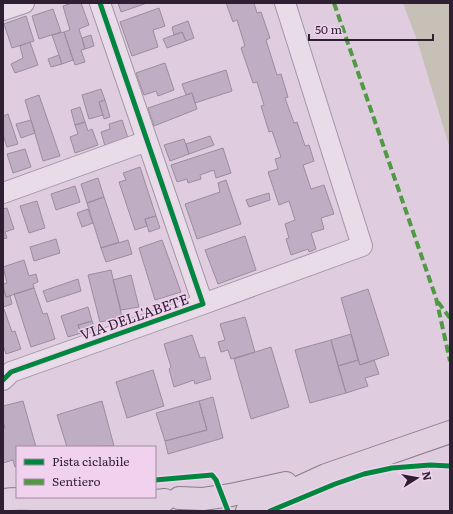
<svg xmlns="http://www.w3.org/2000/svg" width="453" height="514" font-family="Literata,serif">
  <rect width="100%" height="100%" fill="#dfccdf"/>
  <path fill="#c6c0b6" d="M403,3H450V149L418,43Z"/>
  <path fill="#bfadc3" stroke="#9c8c9f" d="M72,3H81L89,25L79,29L85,49L81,50L85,62L75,65L64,32L70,30L63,6Z
    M118,3H147L121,12Z
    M226,3H254L257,13L261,12L270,38L266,40L277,75L281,74L288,97L285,98L294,123L297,122L305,146L309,145L314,161L303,165L311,189L324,185L334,214L321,218L324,229L311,233L316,249L309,252L308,249L291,255L286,239L289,238L285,224L295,220L289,201L279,205L268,172L278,169L275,159L281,157L272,131L269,132L261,106L264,105L257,82L253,83L241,48L245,46L237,20L233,22Z
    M159,8L165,26L153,30L158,47L132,56L120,22Z
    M53,9L61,32L39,39L32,16Z
    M26,16L34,41L12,48L4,24Z
    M188,21L194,38L186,41L182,32L174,35L172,27Z
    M64,32L73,60L62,64L52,35Z
    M182,32L186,41L167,48L163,39Z
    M91,35L94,46L85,49L82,38Z
    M30,42L38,65L15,73L11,64L23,58L20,46Z
    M59,55L62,64L51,67L48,59Z
    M165,63L174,90L158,96L156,91L144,95L136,73Z
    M226,70L232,91L195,103L192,93L186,95L182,84Z
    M101,89L105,100L99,102L103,115L89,119L82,95Z
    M192,93L197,109L154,126L148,108Z
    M39,95L60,156L43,161L25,100Z
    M105,100L110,117L104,119L99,102Z
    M80,107L85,122L75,125L71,110Z
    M8,114L18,144L7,147L3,135V116Z
    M31,120L35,133L21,138L16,124Z
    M122,120L128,138L105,146L101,132L110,129L109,124Z
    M85,122L88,131L92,129L98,145L75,153L70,137L78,134L75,125Z
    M210,136L214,145L189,154L186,144Z
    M184,139L189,154L170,161L164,145Z
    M223,148L231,173L216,178L214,170L200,175L201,179L188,183L187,179L177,182L171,165Z
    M25,149L31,167L13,173L7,154Z
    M140,167L156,216L145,219L147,226L135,230L119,182L126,180L123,173Z
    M98,178L104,197L87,203L81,184Z
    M226,180L241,224L197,239L185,204L220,192L218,183Z
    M75,186L80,202L56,210L51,194Z
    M269,193L270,200L249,207L246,200Z
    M104,197L119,242L101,248L87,203Z
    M37,201L45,228L29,233L20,206Z
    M7,208L14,229L5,232L7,238L3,239V209Z
    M88,209L93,223L82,227L77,213Z
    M156,216L160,228L149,232L145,219Z
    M245,236L256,270L218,284L205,250Z
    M56,239L60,253L34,261L30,247Z
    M128,240L132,254L106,262L101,248Z
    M162,240L181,292L155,300L139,248Z
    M24,260L29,276L36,274L38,282L33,284L34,288L6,297L3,284L7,283L3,267Z
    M111,270L122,317L100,322L88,275Z
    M131,275L139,307L121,310L113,280Z
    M78,279L81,291L47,302L43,291Z
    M3,288L6,297L10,296L12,304L3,307Z
    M34,288L43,314L47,313L55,339L31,347L14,294Z
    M368,289L389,355L360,365L341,298Z
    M88,307L92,321L78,325L81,333L68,337L61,316Z
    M3,309H4L12,332L15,331L21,349L6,354L3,345Z
    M245,317L255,352L231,359L228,350L221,352L218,342L225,340L220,324Z
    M92,321L95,328L81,333L78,325Z
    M351,334L358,360L338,366L331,340Z
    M192,335L200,358L205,357L211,379L195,384L194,380L174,387L169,369L171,367L164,344Z
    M331,340L346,393L310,403L295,350Z
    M271,347L289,407L251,419L234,359Z
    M358,360L360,365L374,360L379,374L365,378L368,386L346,393L338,366Z
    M153,370L164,406L127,418L116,382Z
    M213,397L223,438L168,454L165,441L207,430L199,401Z
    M23,401L36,447H17V466L15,467L13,460L3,463V429L5,428L3,421V406Z
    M102,401L114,446L67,447L57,415Z
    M199,401L207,430L165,441L156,413Z"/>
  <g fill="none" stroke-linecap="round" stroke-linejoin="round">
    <g stroke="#a495a5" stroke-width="22">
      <path id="minor" d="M3,10L24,3
        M3,193L147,141
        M203,304L362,246L285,3
        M3,380L11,372L203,304L100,3"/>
    </g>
    <g stroke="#897c8a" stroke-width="24">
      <path id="major" d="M179,498L203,499L231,495L286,483
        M3,500C22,497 42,500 61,501C95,502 131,504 165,500
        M247,511L326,475L450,432"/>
    </g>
    <use href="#minor" stroke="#e8dce8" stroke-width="20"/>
    <use href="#major" stroke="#dfcfdf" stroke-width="22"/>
    <path stroke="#509a43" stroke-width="4" stroke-dasharray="8 4" stroke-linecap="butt" d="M334,3L436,298L450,361
      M438,302L450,318"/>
    <g stroke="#f0d2ef" stroke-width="8">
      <path id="cycleway" d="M3,380L11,372L203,304L100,3
        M155,480L212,475L216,480L228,511
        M270,511L335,484L364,474L392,468L430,465L450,466"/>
    </g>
    <use href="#cycleway" stroke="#00873e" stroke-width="5"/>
  </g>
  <g text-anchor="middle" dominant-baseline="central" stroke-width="3" stroke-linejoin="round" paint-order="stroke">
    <g font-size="14" fill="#2e1f32" stroke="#f0d2ef">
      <text transform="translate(134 316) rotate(-19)">VIA DELL'ABETE</text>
    </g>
  </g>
  <rect width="453" height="514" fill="none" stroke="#2e1f32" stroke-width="8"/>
  <rect x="16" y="446" width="140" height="52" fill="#f0d2ef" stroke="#a28aa3"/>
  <rect x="24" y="459" width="20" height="6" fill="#00873e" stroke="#a28aa3"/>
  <text x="52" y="466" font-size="12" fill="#2e1f32">Pista ciclabile</text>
  <rect x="24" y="479" width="20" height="6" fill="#509a43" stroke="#a28aa3"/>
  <text x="52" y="486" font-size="12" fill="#2e1f32">Sentiero</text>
  <g transform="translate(417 478) rotate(79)" stroke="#f0d2ef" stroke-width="3" paint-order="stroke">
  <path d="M0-3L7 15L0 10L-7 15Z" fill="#2e1f32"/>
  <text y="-6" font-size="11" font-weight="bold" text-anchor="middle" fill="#2e1f32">N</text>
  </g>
  <path d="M309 34v6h124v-6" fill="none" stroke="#2e1f32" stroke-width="2"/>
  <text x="315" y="34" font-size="12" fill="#2e1f32" stroke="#f0d2ef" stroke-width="3" paint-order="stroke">50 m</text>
</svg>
